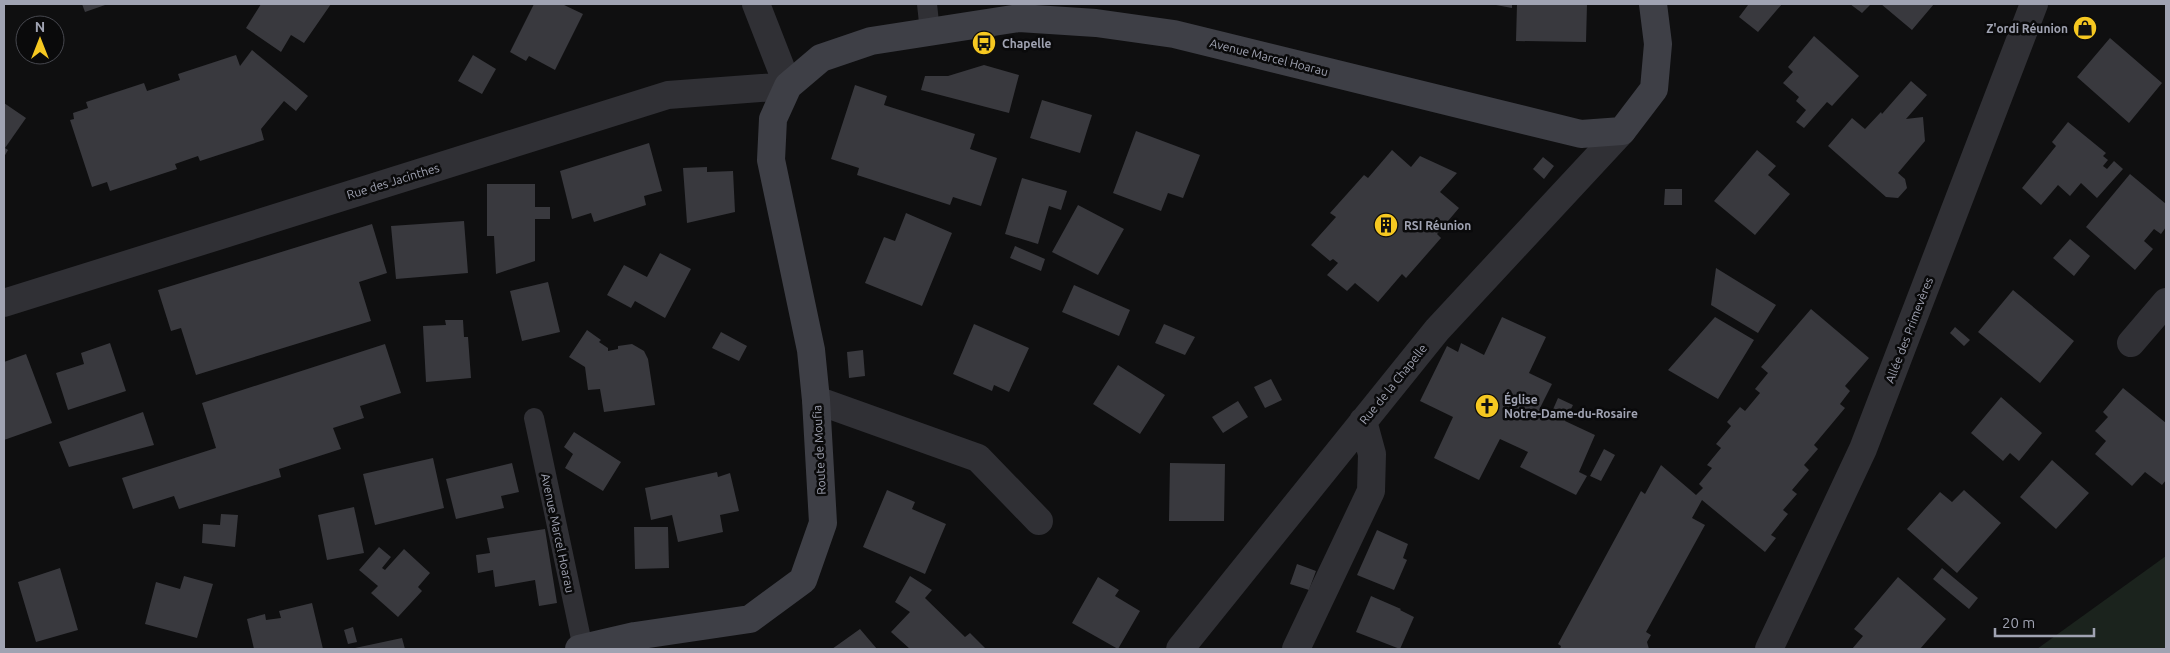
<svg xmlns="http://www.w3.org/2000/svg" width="2170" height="653" font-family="Ubuntu,sans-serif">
  <rect width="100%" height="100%" fill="#0f0f10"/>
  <path fill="#1b231d" d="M2166,556V649H2037Z"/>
  <path fill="#39393e" d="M82,4H108L85,12Z
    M261,4H331L304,43L291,35L281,52L246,28Z
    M534,4H562L583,14L555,70L529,56L526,61L510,52Z
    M1496,4H1512V8L1496,5Z
    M1517,4H1587L1586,42L1516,41Z
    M1747,4H1782L1758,32L1739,17L1748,5Z
    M1850,4H1871L1862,13Z
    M1881,4H1934L1912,30Z
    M1814,36L1859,76L1832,106L1827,102L1804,128L1796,122L1806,110L1796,101L1799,97L1783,83L1793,72L1788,67Z
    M2110,38L2162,83L2129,123L2077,77Z
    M252,50L308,96L296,111L284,101L261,129L264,140L200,161L198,156L175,164L177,169L110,191L107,182L92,187L70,120L74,119L73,113L88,108L86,102L144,83L147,91L180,80L178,74L236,55L240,66Z
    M473,55L496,69L482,94L458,81Z
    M984,65L1019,75L1009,113L921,90L925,76H948Z
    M1911,81L1927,95L1906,119L1923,117L1925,141L1898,173L1905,179L1907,188L1898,198L1886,197L1828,146L1852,118L1865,129L1881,112L1882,114Z
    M855,85L887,96L884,105L975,134L970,149L997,158L981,206L953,197L950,205L857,175L859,168L831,159Z
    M1042,100L1092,115L1080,153L1030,138Z
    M4,103L26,118L5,148L8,150L4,157Z
    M2068,122L2106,153L2103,156L2108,160L2103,166L2107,169L2114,161L2123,169L2097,198L2081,183L2070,196L2058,185L2041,205L2022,188L2056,146L2052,142Z
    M1136,131L1200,155L1183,198L1168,193L1161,211L1113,193Z
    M649,143L662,191L644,196L646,205L594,222L591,213L572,219L560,171Z
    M1392,150L1411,167L1420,156L1457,173L1440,192L1459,208L1437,234L1441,238L1406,278L1402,274L1378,302L1355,283L1347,291L1327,275L1338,263L1333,259L1330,261L1311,245L1336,217L1330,213L1364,175L1368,178Z
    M1757,150L1776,166L1768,175L1790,194L1755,235L1714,201Z
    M1543,157L1554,166L1544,179L1533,169Z
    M707,167V172L733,171L735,212L687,223L683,168Z
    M2130,174L2166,204V227L2161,234L2154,229L2144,241L2153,249L2135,270L2086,227Z
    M1022,178L1067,191L1061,210L1049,206L1038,244L1005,234Z
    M487,184H535V207H550V219H535V261L496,274L494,236H487Z
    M1665,189H1682V205H1664Z
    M1078,205L1124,229L1098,275L1052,252Z
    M906,213L952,233L922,306L865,283L884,237L895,241Z
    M464,221L468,273L396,279L391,226Z
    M372,224L387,273L359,282L371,321L196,375L181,328L171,331L158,290Z
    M2070,239L2090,256L2074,276L2053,258Z
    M1015,246L1045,259L1041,271L1010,258Z
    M660,253L691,269L665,318L635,301L631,308L607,295L624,265L647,277Z
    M1716,268L1776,305L1758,333L1711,305Z
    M548,282L560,332L522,341L510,291Z
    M1074,285L1130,310L1119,336L1062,312Z
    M2013,290L2074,341L2040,383L1978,332Z
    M1811,309L1869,358L1845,386L1850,391L1840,404L1845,408L1814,445L1818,449L1804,465L1809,470L1792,490L1797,494L1783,510L1788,514L1771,535L1776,538L1765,552L1702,500L1692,518L1705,525L1646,632L1651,635L1647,642L1649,649H1560L1561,646L1558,644L1641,491L1645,494L1661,465L1696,495L1703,488L1699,484L1712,468L1707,465L1721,448L1716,444L1731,426L1727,422L1740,407L1745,411L1760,393L1755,389L1768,373L1761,367Z
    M1502,317L1546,337L1529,373L1552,384L1540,408L1551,414L1558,398L1573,405L1565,421L1595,435L1579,472L1587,476L1576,495L1520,467L1528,452L1500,439L1479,480L1434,458L1453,417L1420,401L1447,346L1458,352L1461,343L1484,355Z
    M1715,317L1754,340L1718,399L1668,370Z
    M445,320H463L464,337H468L471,378L426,382L423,326L446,325Z
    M974,324L1029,348L1009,392L994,385L992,391L953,374Z
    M1164,324L1195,337L1185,355L1155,343Z
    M1955,327L1970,340L1964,346L1950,333Z
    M587,330L601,340L599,342L608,348V351L618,349V346L632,344L644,351L648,359L655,405L604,412L600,389L588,390L585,367L569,357Z
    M721,332L747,346L739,361L712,348Z
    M110,343L126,391L68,410L56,373L84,364L81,353Z
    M385,344L401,393L360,406L364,418L333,428L341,449L279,469L281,477L179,509L174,496L133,509L122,478L216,448L202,403Z
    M863,350L865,376L849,378L847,352Z
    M26,354L52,423L4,440V362Z
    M1118,365L1165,395L1140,434L1093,404Z
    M1271,379L1282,400L1265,408L1254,387Z
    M2123,388L2166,423V480L2162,485L2145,472L2132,486L2095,454L2106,441L2095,431L2108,417L2103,412Z
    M2001,397L2042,433L2019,461L2010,453L2003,461L1971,433Z
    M1238,401L1248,417L1223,433L1212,417Z
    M143,412L154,445L69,467L59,442Z
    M574,432L621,462L603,491L565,468L573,454L564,447Z
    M1604,449L1615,455L1601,481L1590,476Z
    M433,458L444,508L375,525L363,474Z
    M2052,460L2089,493L2056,529L2020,497Z
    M512,463L519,492L501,496L504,508L456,519L446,479Z
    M1170,463L1225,464L1224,521H1169Z
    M717,472L718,477L730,473L739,511L720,515L723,532L678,542L672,515L651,520L645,488Z
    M887,490L915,502L912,509L946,524L925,574L863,547Z
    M1964,490L2001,523L1957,573L1907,529L1940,492L1952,502Z
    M354,507L364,553L327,560L318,515Z
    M221,514L238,515L235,547L202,543L203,524L220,525Z
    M634,527H668L669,568L635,569Z
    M545,529L557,603L539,606L535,580L495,587L493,570L478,573L476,555L490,553L487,538Z
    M1377,530L1408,544L1403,558L1407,560L1394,590L1357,575Z
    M379,547L391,557L382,568L385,570L404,549L430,573L418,587L422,591L398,617L371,593L378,586L359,570Z
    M1297,564L1316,571L1309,590L1290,584Z
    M60,568L78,630L36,642L18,582Z
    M1942,568L1978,598L1969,609L1933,579Z
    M184,576L213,584L197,638L145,624L156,582L180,589Z
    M910,576L932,590L925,598L965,637L970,633L986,649H910L891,632L910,612L895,602Z
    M1098,577L1119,590L1115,596L1140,611L1118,649L1072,623Z
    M1898,577L1946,619L1920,649H1852L1863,636L1854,629Z
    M1371,596L1401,609L1400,610L1414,617L1400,649L1356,632Z
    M312,603L323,649H254L247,619L265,614L266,620L281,618L279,611Z
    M353,627L357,642L348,644L344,630Z
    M860,629L877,649H832Z
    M402,638L405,649H355V648Z"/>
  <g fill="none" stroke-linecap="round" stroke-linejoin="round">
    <path stroke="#303035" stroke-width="20" d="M927,4L930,32
      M534,418L583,648"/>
    <path stroke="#303035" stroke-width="28" d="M4,303L668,95L788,86L756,4
      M2131,343L2166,302
      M816,400L978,458L1039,521
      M1180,649L1437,330L1622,131
      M1296,649L1371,491L1372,454L1363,421
      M1769,649L1863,449L2034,4"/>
    <path stroke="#3e3f46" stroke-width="28" d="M579,649L635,636L750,619L803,580L823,523L816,400L811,350L771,160L773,119L788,86L821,58L871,41L1019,18L1096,23L1174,34L1581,134L1622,131L1654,89L1658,44L1653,4"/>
  </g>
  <defs>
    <g id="shop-disc" transform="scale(1.25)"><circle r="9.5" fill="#f6c821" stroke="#0a0a0b"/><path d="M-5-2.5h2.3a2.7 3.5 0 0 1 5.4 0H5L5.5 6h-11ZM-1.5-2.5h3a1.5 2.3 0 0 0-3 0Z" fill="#111"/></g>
    <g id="bus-disc" transform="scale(1.25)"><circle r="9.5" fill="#f6c821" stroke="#0a0a0b"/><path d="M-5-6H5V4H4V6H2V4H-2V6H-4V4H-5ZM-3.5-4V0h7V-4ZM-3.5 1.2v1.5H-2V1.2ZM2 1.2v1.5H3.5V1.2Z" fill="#111"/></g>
    <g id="building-disc" transform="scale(1.25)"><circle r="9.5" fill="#f6c821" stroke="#0a0a0b"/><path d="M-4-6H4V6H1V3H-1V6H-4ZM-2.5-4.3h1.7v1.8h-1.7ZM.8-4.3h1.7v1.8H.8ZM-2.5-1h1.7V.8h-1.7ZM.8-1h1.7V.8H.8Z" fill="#111"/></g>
    <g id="church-disc" transform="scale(1.25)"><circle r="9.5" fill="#f6c821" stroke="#0a0a0b"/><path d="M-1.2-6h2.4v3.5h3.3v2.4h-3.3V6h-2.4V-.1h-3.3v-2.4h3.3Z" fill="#111"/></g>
  </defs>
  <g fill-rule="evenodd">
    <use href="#shop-disc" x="2085" y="28"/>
    <use href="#bus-disc" x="984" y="43"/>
    <use href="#building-disc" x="1386" y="225"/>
    <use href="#church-disc" x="1487" y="406"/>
  </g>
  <g text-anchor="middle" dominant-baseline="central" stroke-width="5" stroke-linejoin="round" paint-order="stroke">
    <g font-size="12" font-weight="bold" fill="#a0a3b2" stroke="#0a0a0b" text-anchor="start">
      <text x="2068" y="28" text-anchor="end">Z'ordi Réunion</text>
      <text x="1002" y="43">Chapelle</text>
      <text x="1404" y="225">RSI Réunion</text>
      <text x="1504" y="399">Église<tspan x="1504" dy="14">Notre-Dame-du-Rosaire</tspan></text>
    </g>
    <g font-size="12" fill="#a0a3b2" stroke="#0a0a0b">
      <text transform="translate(1269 57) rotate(14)">Avenue Marcel Hoarau</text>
      <text transform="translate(393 181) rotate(-17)">Rue des Jacinthes</text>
      <text transform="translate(1909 330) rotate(-69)">Allée des Primevères</text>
      <text transform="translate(1393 384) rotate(-51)">Rue de la Chapelle</text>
      <text transform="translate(819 450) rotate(-93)">Route de Moufia</text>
      <text transform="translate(558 533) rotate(78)">Avenue Marcel Hoarau</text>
    </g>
  </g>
  <rect width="2170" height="653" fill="none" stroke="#a0a3b2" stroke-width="10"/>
  <g transform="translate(40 40)"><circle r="24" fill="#0a0a0b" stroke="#46474e"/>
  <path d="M0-4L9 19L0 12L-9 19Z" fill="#f6c821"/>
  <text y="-8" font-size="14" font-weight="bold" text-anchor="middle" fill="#a0a3b2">N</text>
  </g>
  <path d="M1995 628v8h99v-8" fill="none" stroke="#a0a3b2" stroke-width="2.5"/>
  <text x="2002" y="628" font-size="15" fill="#a0a3b2" stroke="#0a0a0b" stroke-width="4" paint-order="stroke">20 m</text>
</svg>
